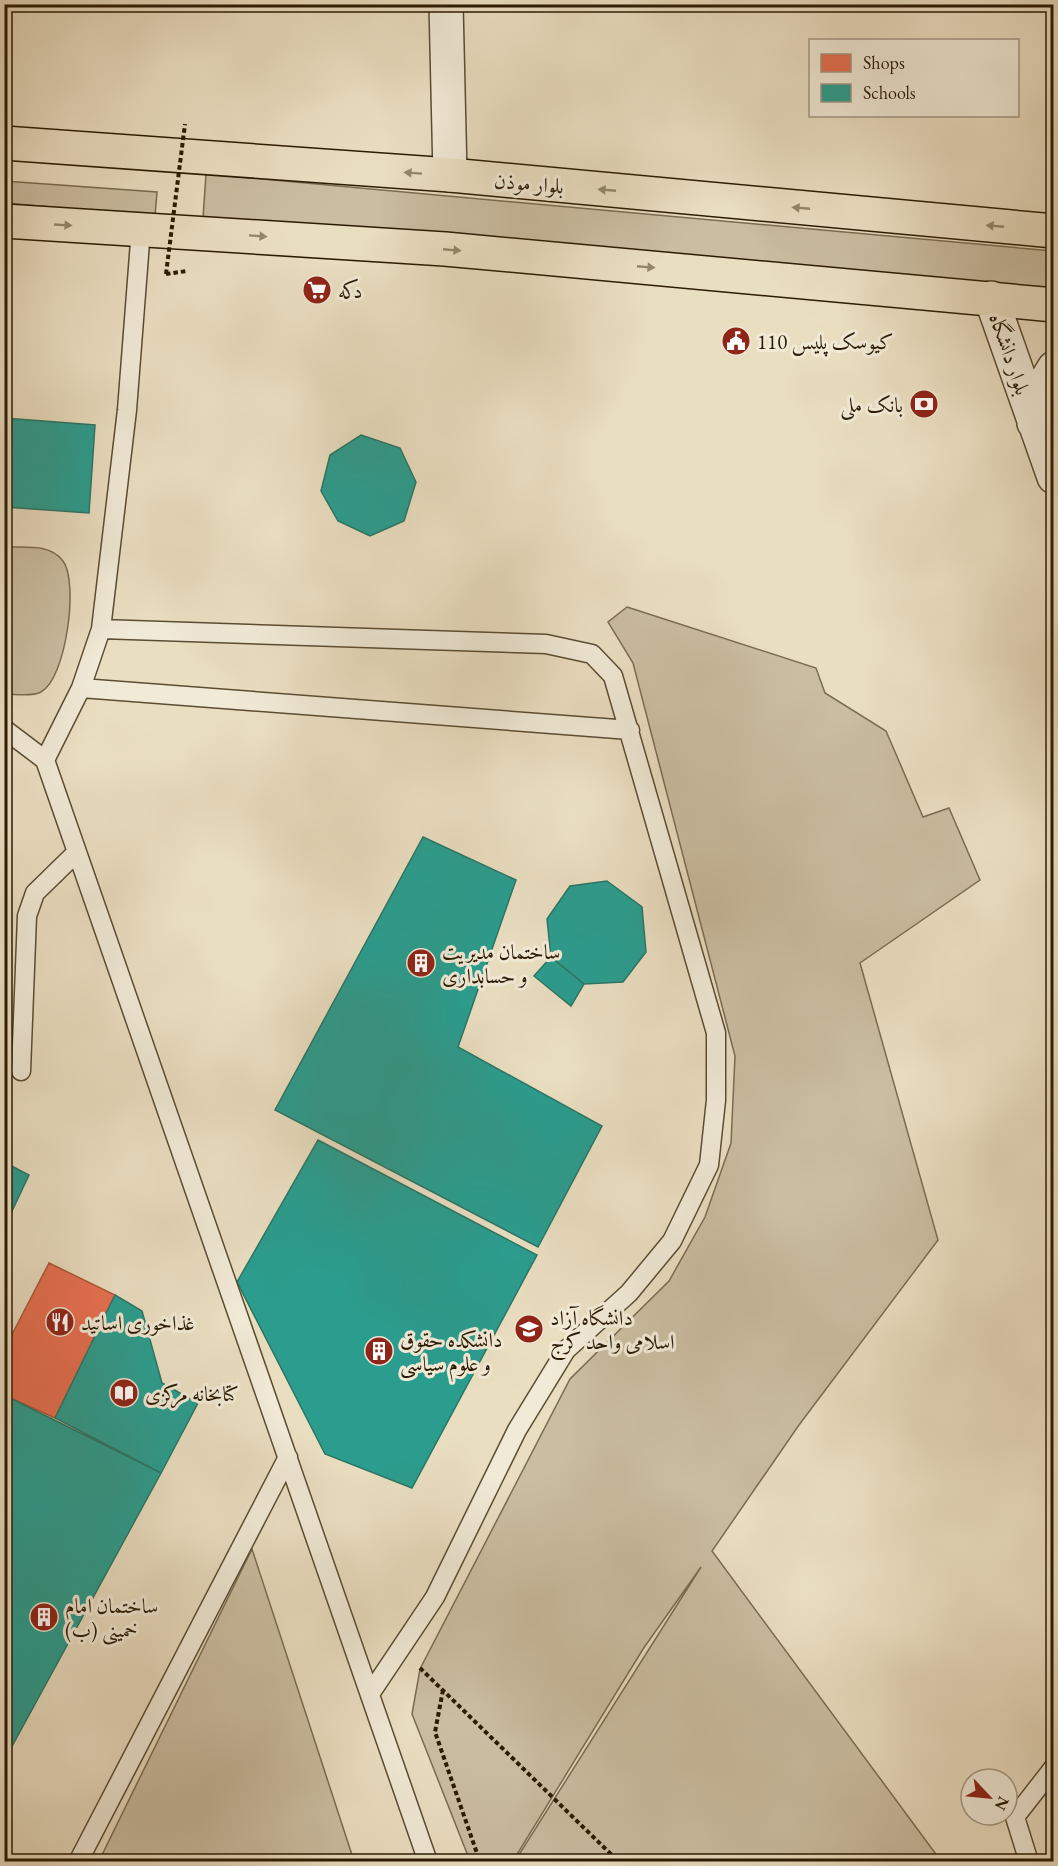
<svg xmlns="http://www.w3.org/2000/svg" width="1058" height="1866" font-family="'EB Garamond',Amiri,serif">
  <rect width="100%" height="100%" fill="#eadec1"/>
  <filter id="stains"><feTurbulence type="fractalNoise" baseFrequency=".00333" numOctaves="4"/><feColorMatrix values="0 0 0 0 .2 0 0 0 0 .09 0 0 0 0 .02 0 0 0 .5 -.17"/></filter>
  <radialGradient id="worn" r=".72"><stop offset=".6" stop-color="#630" stop-opacity="0"/><stop offset="1" stop-color="#630" stop-opacity=".3"/></radialGradient>
  <path fill="#cabda1" stroke="#7a6c52" stroke-width="1.5" d="M206,174L1053,251V289L203,218Z
    M4,181L157,192L155,216L5,203Z
    M12,547C30,547 51,545 63,561C79,582 66,679 41,692C32,697 15,694 5,694V549Z
    M627,607L816,668L825,693L886,731L923,817L949,808L980,880L860,963L938,1240L799,1425L712,1551L941,1861L663,1859L655,1862L515,1861L701,1567L643,1649L513,1861H470L412,1714L420,1669L570,1379L669,1281L705,1217L731,1143L735,1056L633,663L608,622Z
    M252,1549L354,1861H99Z"/>
  <path fill="#e76f51" stroke="#af563a" stroke-width="1.5" d="M49,1263L115,1295L55,1418L4,1395V1350Z"/>
  <path fill="#2a9d8f" stroke="#2a7665" stroke-width="1.5" d="M4,418L95,425L89,513L4,507Z
    M361,435L400,448L416,482L404,521L370,536L338,521L321,491L330,455Z
    M423,837L516,880L458,1047L602,1126L538,1247L275,1110Z
    M607,881L642,907L646,952L623,982L584,984L551,957L547,919L570,886Z
    M551,957L584,984L571,1006L534,976Z
    M318,1140L537,1255L412,1488L325,1454L237,1282Z
    M4,1162L29,1175L4,1228Z
    M115,1295L142,1311L162,1383L198,1403L161,1473L55,1418Z
    M4,1395L161,1473L4,1761Z"/>
  <g fill="none" stroke-linecap="round" stroke-linejoin="round">
    <g stroke="#5b4c32" stroke-width="21">
      <path id="service" d="M101,629L546,644L592,654L613,676L716,1033V1100L709,1165L672,1241L629,1293L566,1350L517,1430L435,1597L370,1694
        M81,688L630,730
        M4,729L45,760L428,1862
        M45,760L81,688L101,629L127,410L141,229
        M21,1071L27,916L35,893L77,852
        M78,1862L288,1457
        M1029,1862L1015,1817L1054,1767"/>
    </g>
    <g stroke="#5b4c32" stroke-width="36">
      <path id="minor" d="M446,4L450,175"/>
    </g>
    <g stroke="#5b4c32" stroke-width="36">
      <path id="tertiary" d="M991,298L1054,477
        M1034,423L1037,396L1054,368"/>
    </g>
    <g stroke="#2b1b03" stroke-width="36">
      <path id="primary" d="M4,143L450,175L1054,231
        M4,221L445,249L1054,305"/>
    </g>
    <path stroke="#2b1b03" stroke-width="4" stroke-dasharray="4.5 3" stroke-linecap="butt" d="M166,274L187,271
      M420,1668L619,1862
      M443,1690L435,1732L480,1862"/>
    <use href="#service" stroke="#f1ead7" stroke-width="18"/>
    <use href="#minor" stroke="#f1ead7" stroke-width="33"/>
    <use href="#tertiary" stroke="#f1ead7" stroke-width="33"/>
    <use href="#primary" stroke="#eadec1" stroke-width="33"/>
    <path stroke="#2b1b03" stroke-width="4" stroke-dasharray="4.5 3" stroke-linecap="butt" d="M166,274L185,124"/>
  </g>
  <defs><path id="oneway-solid" d="M-6-.8H1V-3.2L6.5 0L1 3.2V.8H-6Z" transform="scale(1.5)"/></defs>
  <g fill="#94866c">
    <use href="#oneway-solid" transform="translate(413 173) rotate(-176)"/>
    <use href="#oneway-solid" transform="translate(607 190) rotate(-175)"/>
    <use href="#oneway-solid" transform="translate(801 208) rotate(-175)"/>
    <use href="#oneway-solid" transform="translate(63 225) rotate(3)"/>
    <use href="#oneway-solid" transform="translate(995 226) rotate(-175)"/>
    <use href="#oneway-solid" transform="translate(258 236) rotate(4)"/>
    <use href="#oneway-solid" transform="translate(452 250) rotate(5)"/>
    <use href="#oneway-solid" transform="translate(646 267) rotate(5)"/>
  </g>
  <defs>
    <g id="supermarket-disc" transform="scale(1.5)"><circle r="9.5" fill="#8f2418" stroke="#f1ead7"/><path d="M-6-5.5h2.5l.6 2H6L4.5 2H-2.5L-4.4-4H-6ZM-1.5 3.2a1.3 1.3 0 1 0 .1 0ZM3 3.2a1.3 1.3 0 1 0 .1 0Z" fill="#fff"/></g>
    <g id="civic-disc" transform="scale(1.5)"><circle r="9.5" fill="#8f2418" stroke="#f1ead7"/><path d="M-.6-6.5H3V-4.5H.6V-3L4-1V1h2V6H-6V1h2V-1L-.6-3ZM-1.2 2.5V6h2.4V2.5Z" fill="#fff"/></g>
    <g id="bank-disc" transform="scale(1.5)"><circle r="9.5" fill="#8f2418" stroke="#f1ead7"/><path d="M-6-4H6V4H-6ZM0-2.3a2.3 2.3 0 1 0 0 4.6a2.3 2.3 0 1 0 0-4.6Z" fill="#fff"/></g>
    <g id="building-disc" transform="scale(1.5)"><circle r="9.5" fill="#8f2418" stroke="#f1ead7"/><path d="M-4-6H4V6H1V3H-1V6H-4ZM-2.5-4.3h1.7v1.8h-1.7ZM.8-4.3h1.7v1.8H.8ZM-2.5-1h1.7V.8h-1.7ZM.8-1h1.7V.8H.8Z" fill="#fff"/></g>
    <g id="restaurant-disc" transform="scale(1.5)"><circle r="9.5" fill="#8f2418" stroke="#f1ead7"/><path d="M-5-6h1v4h1v-4h1v4h1v-4h1v5L-1.5 .5V6h-2V.5L-5-1ZM5-6V6H3V1.5H1.5Q1.5-4 5-6Z" fill="#fff"/></g>
    <g id="university-disc" transform="scale(1.5)"><circle r="9.5" fill="#8f2418" stroke="#f1ead7"/><path d="M0-5L7-2L0 1L-7-2ZM-4 1L0 2.5L4 1V4Q0 6-4 4Z" fill="#fff"/></g>
    <g id="library-disc" transform="scale(1.5)"><circle r="9.5" fill="#8f2418" stroke="#f1ead7"/><path d="M-6-4Q-3-5.5-.7-3.5V5Q-3 3-6 4ZM6-4Q3-5.5 .7-3.5V5Q3 3 6 4Z" fill="#fff"/></g>
  </defs>
  <g fill-rule="evenodd">
    <use href="#supermarket-disc" x="317" y="290"/>
    <use href="#civic-disc" x="736" y="341"/>
    <use href="#bank-disc" x="924" y="404"/>
    <use href="#building-disc" x="421" y="963"/>
    <use href="#restaurant-disc" x="60" y="1322"/>
    <use href="#university-disc" x="529" y="1329"/>
    <use href="#building-disc" x="379" y="1351"/>
    <use href="#library-disc" x="124" y="1393"/>
    <use href="#building-disc" x="44" y="1617"/>
  </g>
  <g text-anchor="middle" dominant-baseline="central" stroke-width="6" stroke-linejoin="round" paint-order="stroke">
    <g font-size="21" fill="#2b1b03" stroke="#f1ead7">
      <text transform="translate(529 183) rotate(5)">بلوار موذن</text>
      <text transform="translate(1010 354) rotate(71)">بلوار دانشگاه</text>
    </g>
    <g font-size="21" fill="#2b1b03" stroke="#f1ead7" text-anchor="start">
      <text x="338" y="290">دکه</text>
      <text x="757" y="341">کیوسک پلیس 110</text>
      <text x="903" y="404" text-anchor="end">بانک ملی</text>
      <text x="442" y="951">ساختمان مدیریت<tspan x="442" dy="24">و حسابداری</tspan></text>
      <text x="550" y="1317">دانشگاه آزاد<tspan x="550" dy="24">اسلامی واحد کرج</tspan></text>
      <text x="81" y="1322">غذاخوری اساتید</text>
      <text x="400" y="1339">دانشکده حقوق<tspan x="400" dy="24">و علوم سیاسی</tspan></text>
      <text x="145" y="1393">کتابخانه مرکزی</text>
      <text x="65" y="1605">ساختمان امام<tspan x="65" dy="24">خمینی (ب)</tspan></text>
    </g>
  </g>
  <rect width="1058" height="1866" fill="none" stroke="#eadec1" stroke-width="24"/>
  <rect x="6" y="6" width="1046" height="1854" fill="none" stroke="#2b1b03" stroke-width="3"/>
  <rect x="12" y="12" width="1034" height="1842" fill="none" stroke="#2b1b03" stroke-width="1.5"/>
  <rect x="809" y="39" width="210" height="78" fill="#f1ead7" stroke="#a29782" stroke-width="1.5"/>
  <rect x="821" y="54" width="30" height="18" fill="#e76f51" stroke="#a29782" stroke-width="1.5"/>
  <text x="863" y="69" font-size="18" fill="#2b1b03">Shops</text>
  <rect x="821" y="84" width="30" height="18" fill="#2a9d8f" stroke="#a29782" stroke-width="1.5"/>
  <text x="863" y="99" font-size="18" fill="#2b1b03">Schools</text>
  <g transform="translate(989 1797) rotate(116)"><circle r="28" fill="#f1ead7" stroke="#a29782" stroke-width="1.5"/>
  <path d="M0-4.5L10 22L0 15L-10 22Z" fill="#8f2418"/>
  <text y="-9" font-size="16" font-weight="bold" text-anchor="middle" fill="#2b1b03">N</text>
  </g>
  <rect width="100%" height="100%" filter="url(#stains)"/>
  <rect width="100%" height="100%" fill="url(#worn)"/>
</svg>
